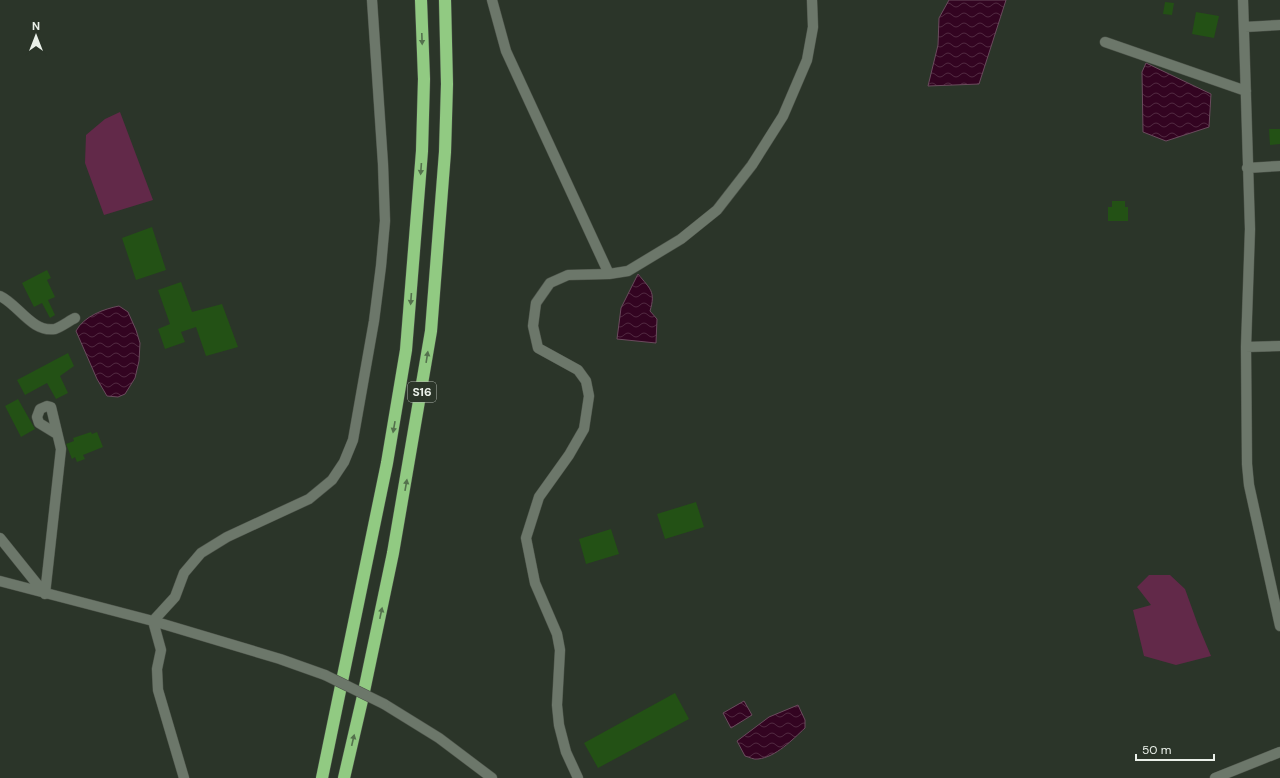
<svg xmlns="http://www.w3.org/2000/svg" width="1280" height="778" font-family="'DM Sans',sans-serif">
  <defs>
    <pattern id="water-waves" width="16" height="10" patternUnits="userSpaceOnUse"><rect width="16" height="10" fill="#330421"/><path d="M0 5q4-4 8 0t8 0" fill="none" stroke="#512941"/></pattern>
  </defs>
  <rect width="100%" height="100%" fill="#2b3529"/>
  <path fill="#622949" d="M120,112L153,200L104,215L85,163L86,135L105,119Z
    M1149,575H1170L1185,589L1198,625L1211,656L1176,665L1144,656L1133,610L1151,605L1137,587Z"/>
  <path fill="url(#water-waves)" stroke="#6a4b5d" d="M949,0H1006L979,84L928,86L938,45L939,18Z
    M1146,63L1211,94L1209,127L1166,141L1143,132L1142,72Z
    M638,274C650,289 656,291 650,311L657,319L656,343L617,339L621,308Z
    M119,306L128,312L136,330L140,343L139,361L135,378L125,394L118,397L107,396L97,379L76,331C84,316 104,309 119,306Z
    M744,701L752,715L731,728L723,713Z
    M798,705L805,720V728C792,740 776,757 758,759C754,760 749,757 745,756L737,741L769,717Z"/>
  <path fill="#235115" d="M1165,2L1174,3L1172,15L1163,14Z
    M1196,12L1219,16L1214,38L1192,34Z
    M1269,129H1280V144L1270,145Z
    M1112,201H1125V207H1128V221H1108V207H1112Z
    M152,227L166,270L136,280L122,238Z
    M47,270L51,278L47,280L55,297L48,300L55,315L50,318L42,303L34,307L22,283Z
    M181,282L192,312L222,304L238,347L206,356L196,327L181,332L185,342L165,349L158,329L170,324L158,290Z
    M68,353L74,366L60,376L68,393L56,399L47,383L25,395L17,380Z
    M18,399L35,429L21,437L5,406Z
    M91,432L92,434L97,432L103,447L83,455L85,459L77,462L75,457L72,459L66,444L74,441L73,438Z
    M696,502L704,527L665,539L657,514Z
    M611,529L619,554L586,564L579,539Z
    M675,693L689,719L598,768L584,743Z"/>
  <g fill="none" stroke-linecap="round" stroke-linejoin="round">
    <g stroke="#4c5349" stroke-width="11">
      <path id="minor" d="M492,0L506,51L609,274
        M1243,0L1250,229L1246,347L1247,464L1249,485L1280,626
        M1245,27L1280,25
        M1105,42L1246,91
        M1247,168L1280,166
        M0,296C18,304 32,333 55,329C61,327 69,321 75,318
        M1246,347L1280,346
        M0,538L45,594
        M0,581L153,621L280,659L325,675
        M45,594L61,449L51,407L47,406L40,409L37,417L39,423L57,434
        M384,704L439,738L492,778
        M184,778L158,690L157,669L161,650L153,621L175,597L184,573L201,553L227,537L309,499L332,480L344,462L353,440L374,321L381,266L385,221L383,164L372,0
        M578,778L566,752L559,725L557,705L560,650L557,634L535,583L526,538L539,497L569,455L584,429L589,396L586,381L578,370L538,348L533,326L536,303L550,283L568,275L609,274L628,271L681,239L717,210L752,165L783,116L807,60L813,27L812,0
        M1215,778L1280,752"/>
    </g>
    <g stroke="#4c5349" stroke-width="13">
      <path id="highway" d="M322,778L387,463L406,350L422,151L424,79L421,0
        M344,778L363,696L393,553L431,331L445,152L447,84L445,0"/>
    </g>
    <use href="#minor" stroke="#6c776a" stroke-width="10"/>
    <use href="#highway" stroke="#91ca82" stroke-width="12"/>
    <g stroke="#4c5349" stroke-width="11" stroke-linecap="butt">
      <path id="minor-bridge" d="M325,675L384,704"/>
    </g>
    <use href="#minor-bridge" stroke="#6c776a" stroke-width="10"/>
  </g>
  <defs><path id="oneway-solid" d="M-6-.8H1V-3.2L6.5 0L1 3.2V.8H-6Z"/></defs>
  <g fill="#54714d">
    <use href="#oneway-solid" transform="translate(422 39) rotate(88)"/>
    <use href="#oneway-solid" transform="translate(421 169) rotate(94)"/>
    <use href="#oneway-solid" transform="translate(411 299) rotate(94)"/>
    <use href="#oneway-solid" transform="translate(427 357) rotate(-81)"/>
    <use href="#oneway-solid" transform="translate(394 427) rotate(100)"/>
    <use href="#oneway-solid" transform="translate(406 485) rotate(-80)"/>
    <use href="#oneway-solid" transform="translate(381 613) rotate(-78)"/>
    <use href="#oneway-solid" transform="translate(353 740) rotate(-77)"/>
  </g>
  <g text-anchor="middle" dominant-baseline="central" stroke-width="3" stroke-linejoin="round" paint-order="stroke">
    <rect fill="#2b3529" stroke="#b1b8af" stroke-width="1" x="408" y="382" width="28" height="20" rx="3"/>
    <g font-size="12" font-weight="bold" fill="#eaf0e9">
      <text x="422" y="392">S16</text>
    </g>
  </g>
  <g transform="translate(36 36)" stroke="#2b3529" stroke-width="3" paint-order="stroke">
  <path d="M0-3L7 15L0 10L-7 15Z" fill="#eaf0e9"/>
  <text y="-6" font-size="11" font-weight="bold" text-anchor="middle" fill="#eaf0e9">N</text>
  </g>
  <path d="M1136 754v6h78v-6" fill="none" stroke="#eaf0e9" stroke-width="2"/>
  <text x="1142" y="754" font-size="12" fill="#eaf0e9" stroke="#2b3529" stroke-width="3" paint-order="stroke">50 m</text>
</svg>
